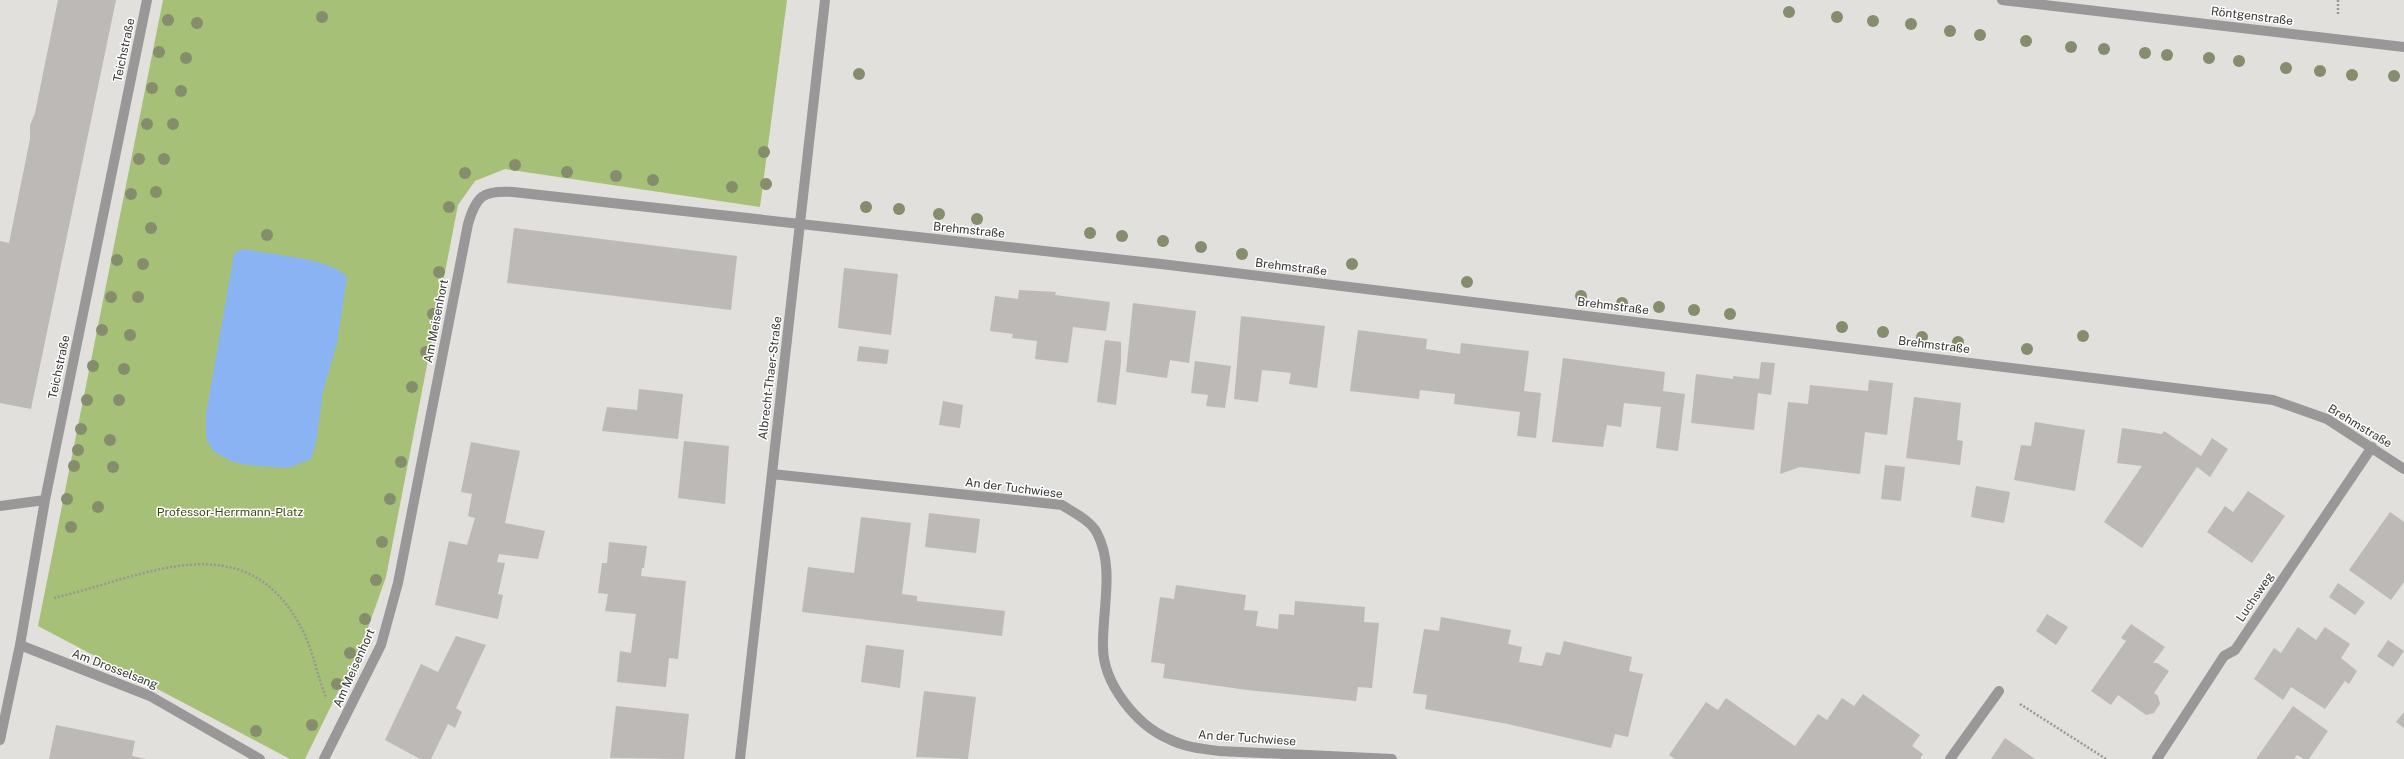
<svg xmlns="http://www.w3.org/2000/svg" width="2404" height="759" font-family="'Public Sans',sans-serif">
  <rect width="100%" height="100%" fill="#e1e0dc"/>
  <path fill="#a7c078" d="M163,0H787L760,207L505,169L475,181L458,205L386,577L364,639L305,759H290L38,626Z"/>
  <path fill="#8ab3f4" d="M246,249C269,255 332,258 347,277L337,343L323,391L316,443L311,459L288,468L248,465L233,462L213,451L206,438V414L234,254L239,250Z"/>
  <path fill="#bcb9b6" d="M58,0H116L31,409L0,403V241L9,243L30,139V125L35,113Z
    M514,228L737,256L731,310L507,283Z
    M844,268L898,274L891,335L838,328Z
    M1019,290L1056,292L1055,295L1110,302L1106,331L1073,327L1068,363L1035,359L1037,341L1012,338L1013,334L990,331L995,296L1018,299Z
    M1133,303L1196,311L1189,363L1170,360L1167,378L1126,372Z
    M1241,316L1325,326L1317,388L1289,384L1291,373L1262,370L1258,402L1234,399Z
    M1358,330L1427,339L1426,349L1460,354L1461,343L1529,351L1524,391L1541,393L1536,438L1517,436L1520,412L1454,404L1455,394L1420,390L1419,399L1350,391Z
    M1105,340L1121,342V362L1116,405L1097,402Z
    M859,346L889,350L887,364L857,361Z
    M1563,358L1665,372L1663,391L1685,394L1678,451L1656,448L1661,407L1624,403L1621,427L1607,425L1603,447L1552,442Z
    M1195,361L1231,366L1225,408L1206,406L1208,395L1191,393Z
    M1761,362L1775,363L1771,395L1758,393L1754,430L1691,423L1696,374L1733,379V376L1759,379Z
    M1869,380L1893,383L1887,435L1865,432L1860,474L1800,467L1780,474L1788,402L1808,404L1810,385L1868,391Z
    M639,389L683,394L678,439L602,431L607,407L637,410Z
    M1914,397L1961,403L1957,440L1963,441L1960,465L1906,458Z
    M943,401L963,405L960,428L939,425Z
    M2035,422L2085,430L2075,491L2014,480L2021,445L2031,446Z
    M2122,428L2162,434L2164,431L2201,456L2212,438L2228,449L2210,477L2197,467L2142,548L2104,522L2142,466L2117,463Z
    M684,441L729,446L725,504L678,498Z
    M471,442L520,451L505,523L545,531L538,559L499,554L497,562L505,563L498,594L503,595L498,619L435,605L449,541L467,545L475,518L468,516L472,494L461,492Z
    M1885,465L1905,467L1901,501L1881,499Z
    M1976,486L2010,492L2004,523L1971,517Z
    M2248,491L2285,516L2252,563L2207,532L2225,506L2233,512Z
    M2390,512L2404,522V582L2391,600L2349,570Z
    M929,513L980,519L976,553L925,547Z
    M861,517L911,523L902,594L917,596V601L1005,611L1002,636L802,612L808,567L854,573Z
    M609,542L647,546L644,568H642L641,576L686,581L678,659L669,658L666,687L617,682L620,651L631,653L636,614L605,611L608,594L598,593L602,563H607Z
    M2338,583L2365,602L2355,615L2329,597Z
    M1176,585L1246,595L1244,610L1258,611L1256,626L1278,629L1279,614L1294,615L1295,601L1365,607L1364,622L1379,623L1372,688L1358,687L1356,701L1247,690L1163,678L1165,664L1151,662L1160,597L1174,599Z
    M2047,614L2068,627L2056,645L2036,631Z
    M1441,617L1511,630L1508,644L1522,647L1519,662L1542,666L1546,652L1560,655L1564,641L1632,657L1629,671L1643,674L1628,737L1615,734L1611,748L1508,724L1425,709L1427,695L1413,693L1424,629L1439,631Z
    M2131,624L2165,647L2153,663H2157L2169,671L2154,693L2158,696L2160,704L2154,713L2146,715L2118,695L2111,705L2091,691L2126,641L2121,638Z
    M2298,627L2316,640L2325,627L2350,644L2341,658L2357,671L2349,684L2345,681L2325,709L2291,687L2283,700L2254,679L2274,648L2281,653Z
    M456,636L486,645L456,708L462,712L455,728L448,724L431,759H420L385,740L421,664L438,672Z
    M2388,640L2404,651L2393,667L2377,656Z
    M866,645L904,650L900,688L861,682Z
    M924,691L976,697L968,759L916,757Z
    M1863,694L1920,735L1912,746L1923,754L1920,759H1675L1669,755L1706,702L1718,710L1726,698L1795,746L1818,714L1827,720L1842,698L1854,706Z
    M616,706L689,714L684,759L610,758Z
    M2293,706L2328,731L2309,759H2304L2297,755L2294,759H2256Z
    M2404,712V728L2396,722Z
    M56,725L135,741L132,756L146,759H49Z
    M2005,738L2035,759H1991Z"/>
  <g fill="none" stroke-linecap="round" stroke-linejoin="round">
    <path stroke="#989794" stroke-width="2.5" stroke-dasharray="2 2" stroke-linecap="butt" d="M2338,0V14
      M54,598C144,577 245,520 302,629C313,650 317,675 326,697
      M2020,704L2106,759"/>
    <path stroke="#999797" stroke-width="10" d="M2002,0L2404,47
      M772,474L1062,505C1073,512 1091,521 1097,533C1115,567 1102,610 1103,647C1103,683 1136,725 1169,739C1184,747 1202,749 1219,751L1392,759
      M0,506L45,500
      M20,645L150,696L260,759
      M0,740L20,645L45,500L147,0
      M324,759L381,645L398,583L468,224C476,196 483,190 513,192L1161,264L2273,400L2327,419L2404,469
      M740,759L825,0
      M1950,759L1999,691
      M2157,759L2224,656L2235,650L2372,447"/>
  </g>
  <g fill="#858d6d">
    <circle cx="1789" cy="12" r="6"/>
    <circle cx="322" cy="17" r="6"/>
    <circle cx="1837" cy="17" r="6"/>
    <circle cx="168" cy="20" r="6"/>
    <circle cx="1873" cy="21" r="6"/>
    <circle cx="197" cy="23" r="6"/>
    <circle cx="1911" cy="24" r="6"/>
    <circle cx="1950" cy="31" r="6"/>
    <circle cx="1980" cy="35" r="6"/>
    <circle cx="2026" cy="41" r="6"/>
    <circle cx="2071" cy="47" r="6"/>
    <circle cx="2104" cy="49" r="6"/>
    <circle cx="159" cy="52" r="6"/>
    <circle cx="2145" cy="53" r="6"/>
    <circle cx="2167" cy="55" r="6"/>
    <circle cx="186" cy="58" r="6"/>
    <circle cx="2209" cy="58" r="6"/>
    <circle cx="2239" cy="61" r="6"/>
    <circle cx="2286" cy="68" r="6"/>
    <circle cx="2320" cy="71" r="6"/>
    <circle cx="859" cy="74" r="6"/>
    <circle cx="2352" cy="75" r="6"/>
    <circle cx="2394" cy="76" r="6"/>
    <circle cx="152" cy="88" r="6"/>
    <circle cx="181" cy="91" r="6"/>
    <circle cx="147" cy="124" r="6"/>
    <circle cx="173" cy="124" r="6"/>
    <circle cx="764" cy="152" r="6"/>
    <circle cx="139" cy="159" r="6"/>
    <circle cx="164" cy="159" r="6"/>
    <circle cx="515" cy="165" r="6"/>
    <circle cx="567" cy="172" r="6"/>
    <circle cx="465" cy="173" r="6"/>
    <circle cx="616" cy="176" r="6"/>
    <circle cx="653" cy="180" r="6"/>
    <circle cx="766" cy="184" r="6"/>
    <circle cx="732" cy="187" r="6"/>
    <circle cx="156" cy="192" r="6"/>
    <circle cx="131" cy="194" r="6"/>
    <circle cx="449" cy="207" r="6"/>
    <circle cx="866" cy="207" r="6"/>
    <circle cx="899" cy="209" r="6"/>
    <circle cx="939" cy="214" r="6"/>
    <circle cx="977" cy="219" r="6"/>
    <circle cx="151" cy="228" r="6"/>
    <circle cx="1090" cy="233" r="6"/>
    <circle cx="267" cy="235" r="6"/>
    <circle cx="1122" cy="236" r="6"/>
    <circle cx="1163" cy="241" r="6"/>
    <circle cx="1201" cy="247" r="6"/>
    <circle cx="1242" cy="254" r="6"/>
    <circle cx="117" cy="260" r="6"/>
    <circle cx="143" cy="264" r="6"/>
    <circle cx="1352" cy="264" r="6"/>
    <circle cx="439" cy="272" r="6"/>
    <circle cx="1467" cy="282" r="6"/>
    <circle cx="1581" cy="296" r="6"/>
    <circle cx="111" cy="297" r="6"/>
    <circle cx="138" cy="297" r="6"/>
    <circle cx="1622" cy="303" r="6"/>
    <circle cx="1659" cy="307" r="6"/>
    <circle cx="1694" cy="310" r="6"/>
    <circle cx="433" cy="314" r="6"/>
    <circle cx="1730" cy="314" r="6"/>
    <circle cx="1842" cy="327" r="6"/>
    <circle cx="102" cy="330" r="6"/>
    <circle cx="1883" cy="332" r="6"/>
    <circle cx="130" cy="335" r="6"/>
    <circle cx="2083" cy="336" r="6"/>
    <circle cx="1922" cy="337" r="6"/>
    <circle cx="1958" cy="342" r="6"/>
    <circle cx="2027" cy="349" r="6"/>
    <circle cx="426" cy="352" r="6"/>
    <circle cx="93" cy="366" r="6"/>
    <circle cx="124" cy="369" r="6"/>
    <circle cx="412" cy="387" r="6"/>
    <circle cx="87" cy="400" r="6"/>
    <circle cx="119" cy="400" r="6"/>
    <circle cx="81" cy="429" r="6"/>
    <circle cx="110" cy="440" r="6"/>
    <circle cx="78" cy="450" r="6"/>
    <circle cx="401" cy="462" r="6"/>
    <circle cx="74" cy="466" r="6"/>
    <circle cx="113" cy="467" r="6"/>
    <circle cx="67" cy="499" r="6"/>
    <circle cx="390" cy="499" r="6"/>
    <circle cx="98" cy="507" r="6"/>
    <circle cx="71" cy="527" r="6"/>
    <circle cx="382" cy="542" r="6"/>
    <circle cx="376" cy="580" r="6"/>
    <circle cx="365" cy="619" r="6"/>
    <circle cx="350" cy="653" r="6"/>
    <circle cx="337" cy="684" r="6"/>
    <circle cx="312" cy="725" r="6"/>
    <circle cx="256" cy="731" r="6"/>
  </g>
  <g text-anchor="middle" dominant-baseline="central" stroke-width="3" stroke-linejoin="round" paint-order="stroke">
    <g font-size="12" fill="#373735" stroke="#fff">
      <text transform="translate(2252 16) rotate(7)">Röntgenstraße</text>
      <text transform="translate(124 50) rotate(-78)">Teichstraße</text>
      <text transform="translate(969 230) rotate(6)">Brehmstraße</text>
      <text transform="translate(1291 267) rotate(7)">Brehmstraße</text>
      <text transform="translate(1613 306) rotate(7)">Brehmstraße</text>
      <text transform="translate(436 321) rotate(-79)">Am Meisenhort</text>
      <text transform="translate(1934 345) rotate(7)">Brehmstraße</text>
      <text transform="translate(59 367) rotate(-78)">Teichstraße</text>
      <text transform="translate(770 378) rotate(-83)">Albrecht-Thaer-Straße</text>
      <text transform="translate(2360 426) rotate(31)">Brehmstraße</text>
      <text transform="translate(1014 488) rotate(7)">An der Tuchwiese</text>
      <text transform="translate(2255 597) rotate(-56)">Luchsweg</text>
      <text transform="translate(354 668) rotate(-66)">Am Meisenhort</text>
      <text transform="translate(115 669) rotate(21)">Am Drosselsang</text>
      <text transform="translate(1247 738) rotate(4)">An der Tuchwiese</text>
    </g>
    <g font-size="12" fill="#394912" stroke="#fff">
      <text x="230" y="512">Professor-Herrmann-Platz</text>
    </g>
  </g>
</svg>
